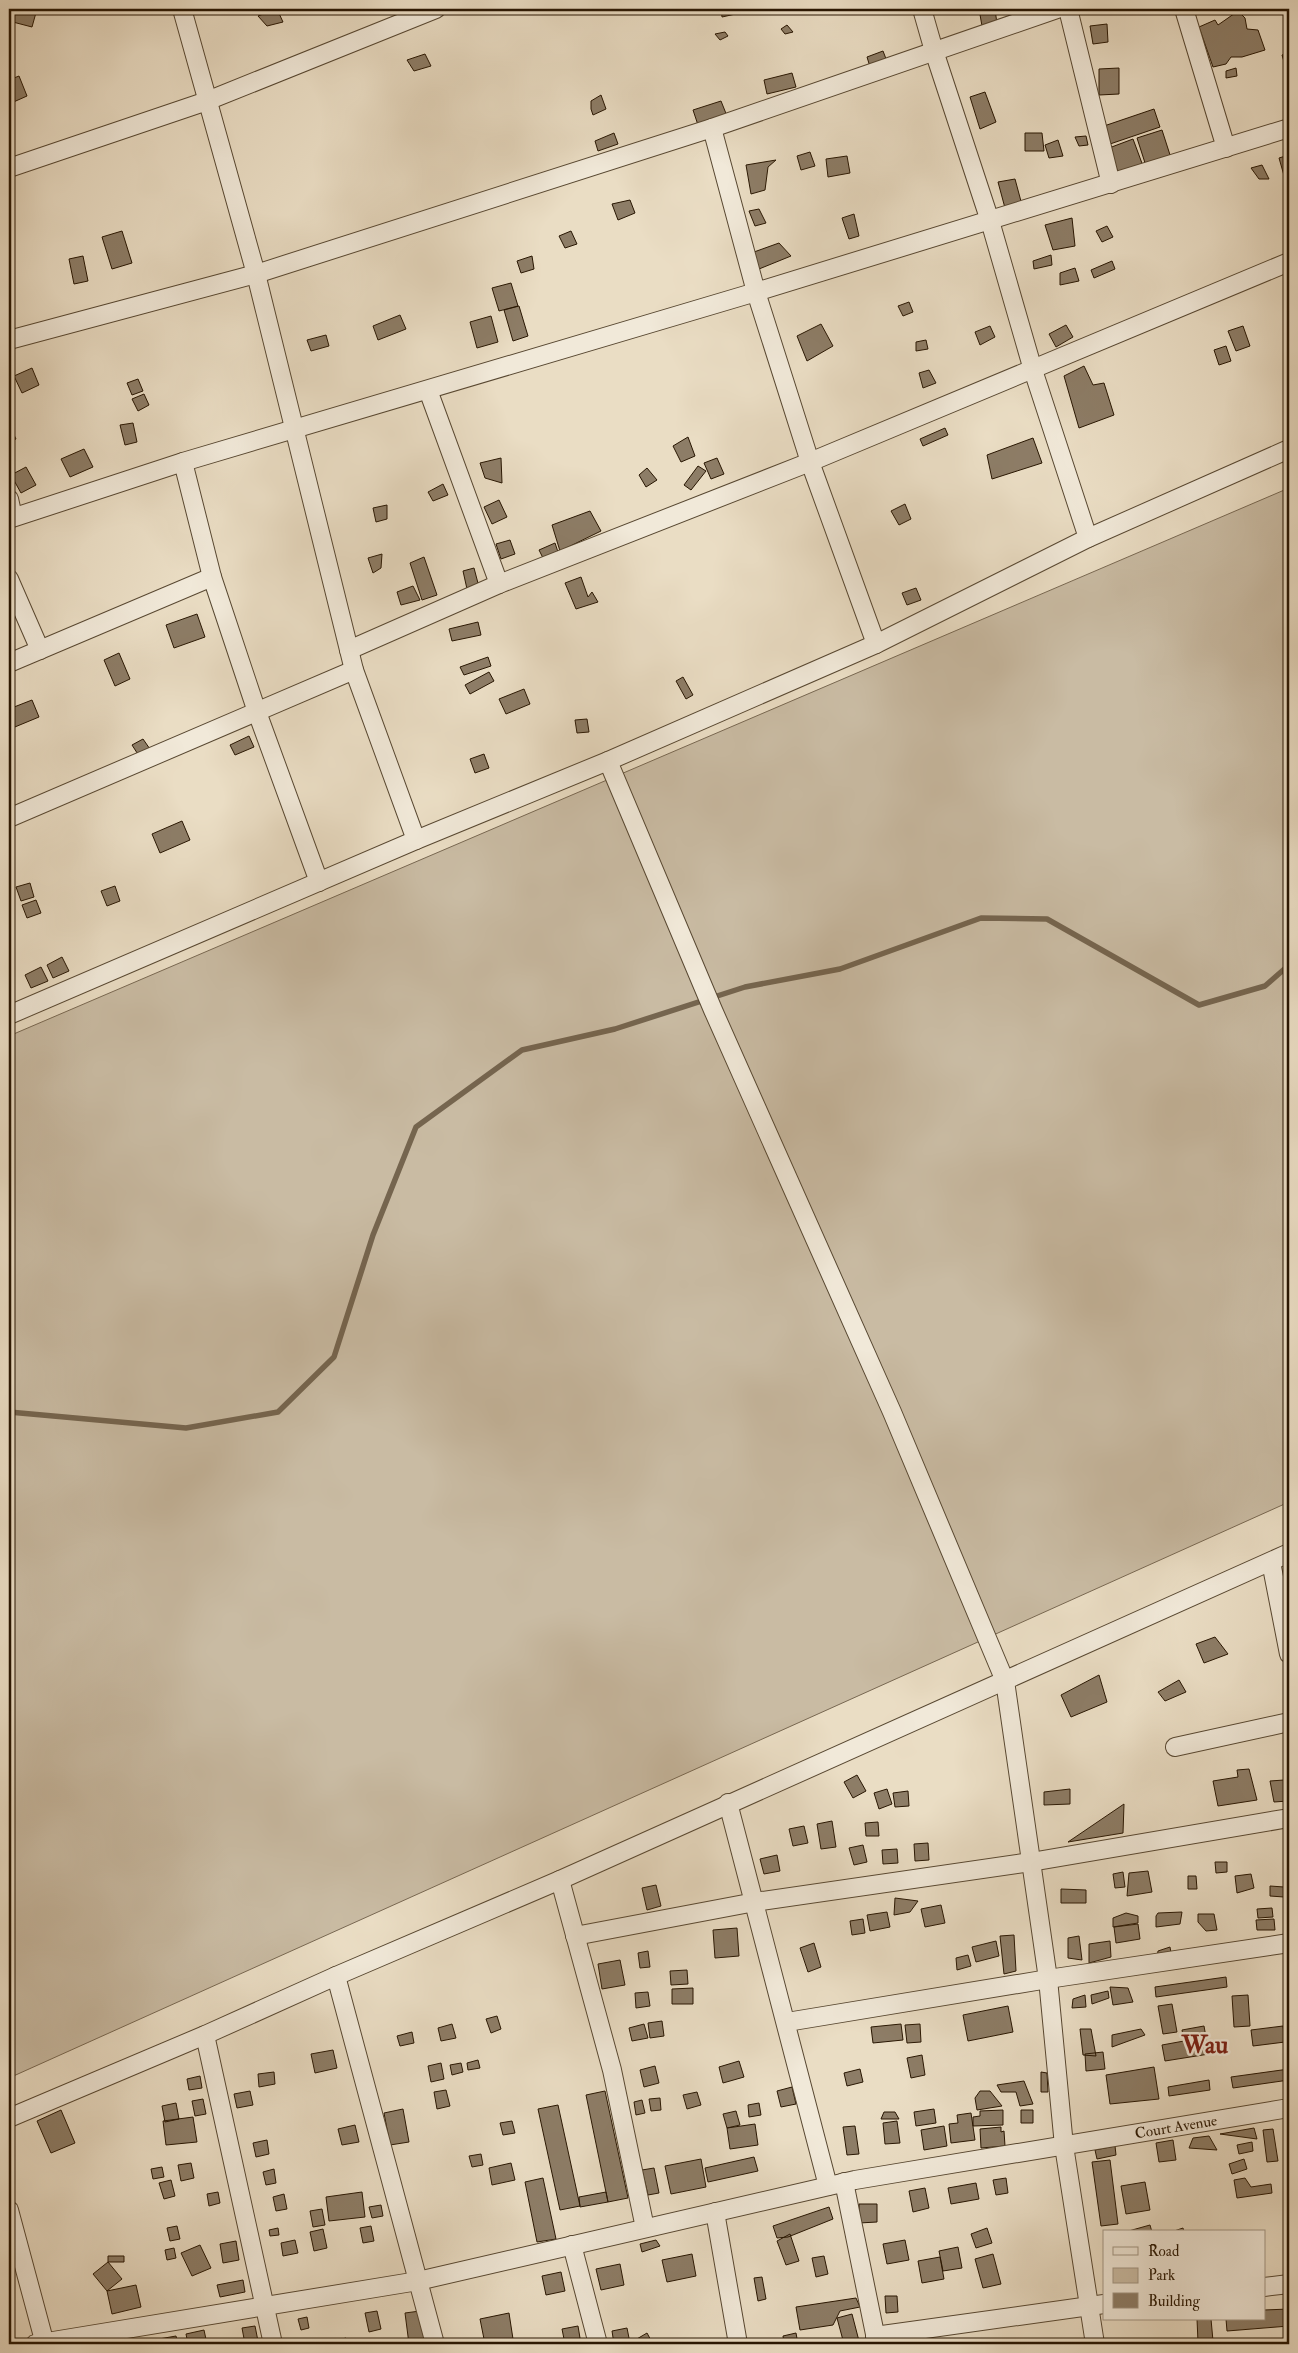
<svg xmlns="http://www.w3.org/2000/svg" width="1298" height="2353" font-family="'IM FELL Double Pica',serif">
  <rect width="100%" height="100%" fill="#eaddc4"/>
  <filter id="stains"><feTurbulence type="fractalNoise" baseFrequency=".004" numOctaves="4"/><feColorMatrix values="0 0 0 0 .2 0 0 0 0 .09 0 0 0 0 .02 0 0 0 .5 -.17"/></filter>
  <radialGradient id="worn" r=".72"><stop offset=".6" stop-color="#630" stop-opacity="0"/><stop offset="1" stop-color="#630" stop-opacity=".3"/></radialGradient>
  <path fill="#c9bba3" stroke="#786852" d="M1289,488V1502L9,2078V1036Z"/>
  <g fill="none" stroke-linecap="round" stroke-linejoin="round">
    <path stroke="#75654f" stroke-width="5.5" d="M9,1412L186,1428L278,1412L334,1357L373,1235L416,1127L522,1050L615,1029L745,987L840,969L981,918L1047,919L1199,1005L1265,986L1289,965"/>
  </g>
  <path fill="#8d7d67" stroke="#281602" d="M13,9H37L32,27L9,21Z
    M229,9H243L231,13Z
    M277,9L283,22L267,26L258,16Z
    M721,9H739L740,13L722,17Z
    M979,9H995L997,24L982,26Z
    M1238,11L1245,18L1247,29L1258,30L1265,50L1242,57H1231L1226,64L1213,67L1199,27L1215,20L1218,25Z
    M1107,24L1108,42L1093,44L1090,26Z
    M787,25L793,32L785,34L781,29Z
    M725,32L728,36L720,40L715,34Z
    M883,51L888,64L871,70L867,57Z
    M1289,53V72H1287L1282,55Z
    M425,54L431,66L414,71L407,60Z
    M1119,68V94L1099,95V69Z
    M1236,68L1237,76L1226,78V71Z
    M792,73L796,87L767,94L764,80Z
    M19,76L27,96L9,104V80Z
    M985,92L996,122L980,129L970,97Z
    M601,95L606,109L593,115L591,109V101Z
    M721,101L727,116L698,125L693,110Z
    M1154,109L1160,127L1110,144L1104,126Z
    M1162,130L1171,158L1146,166L1137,138Z
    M614,133L618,144L598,151L595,141Z
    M1025,133H1042L1044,151H1025Z
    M1086,136L1088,145L1079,146L1075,137Z
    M1133,139L1143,166L1119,175L1109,148Z
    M1058,140L1063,156L1049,158L1045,145Z
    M810,152L815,166L801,170L797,156Z
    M1289,155V179H1285L1279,158Z
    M847,156L850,173L828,177L826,159Z
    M776,160L768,167L765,190L751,194L746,165Z
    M1262,165L1269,179H1259L1251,168Z
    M1015,179L1022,205L1005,208L998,182Z
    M630,200L635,213L618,220L612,204Z
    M759,209L766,223L755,226L749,211Z
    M854,214L859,236L849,239L842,218Z
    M1072,218L1075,246L1053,250L1045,225Z
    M1107,226L1113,237L1102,242L1096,231Z
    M122,231L132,263L112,269L102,237Z
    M571,231L577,244L565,248L559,236Z
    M779,243L791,256L759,269L754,252Z
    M1051,255L1052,265L1034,269L1033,261Z
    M83,256L88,281L74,284L69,259Z
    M532,256L534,269L521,273L517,261Z
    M1112,261L1115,269L1094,278L1091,270Z
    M1075,268L1079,281L1060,285V273Z
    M511,283L518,306L499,311L492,288Z
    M909,302L913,312L903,316L898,306Z
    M519,306L528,336L513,341L504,310Z
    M400,315L406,329L378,340L373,326Z
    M491,316L498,342L477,348L470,322Z
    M821,324L833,346L807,361L797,336Z
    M1066,325L1073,337L1056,347L1049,334Z
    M990,326L995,337L980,345L975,332Z
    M1243,326L1250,346L1236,351L1228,331Z
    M326,335L329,346L311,351L307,340Z
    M926,340L928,349L916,351V342Z
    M1226,346L1231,361L1219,365L1214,350Z
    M1084,366L1093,385L1104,383L1114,415L1079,428L1064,376Z
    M32,368L39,385L22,393L14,376Z
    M929,370L936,383L923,388L919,373Z
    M138,379L143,391L132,395L127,383Z
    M144,394L149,405L138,411L132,399Z
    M133,423L137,442L125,445L120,425Z
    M10,427L16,439L9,442V428Z
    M945,428L948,435L923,446L920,439Z
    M688,437L695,456L681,462L673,446Z
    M1033,438L1042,463L992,479L987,455Z
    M84,449L93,467L70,477L61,459Z
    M501,458L502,483L485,478L480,463Z
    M717,458L724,474L711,479L704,463Z
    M698,466L706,471L691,490L684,485Z
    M26,467L36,485L21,493L11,475Z
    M647,468L657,480L646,487L639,475Z
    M443,484L448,495L433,501L428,492Z
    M499,500L507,517L492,524L484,507Z
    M905,504L911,519L899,525L891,511Z
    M387,505V519L376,522L373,508Z
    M590,511L601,531L560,551L552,525Z
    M510,540L515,554L501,559L496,544Z
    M555,543L558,552L543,558L539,550Z
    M382,554L381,568L373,573L368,558Z
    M424,557L437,595L422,600L410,563Z
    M474,568L479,587L467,589L463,571Z
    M581,577L588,597L592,592L598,602L576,609L565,583Z
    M413,586L420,600L401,605L397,592Z
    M916,588L921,600L907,605L902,593Z
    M197,614L205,637L174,648L166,625Z
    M478,622L481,635L452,641L449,629Z
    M119,653L130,679L115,686L104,660Z
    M488,657L491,666L464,675L460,667Z
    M489,672L494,681L470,694L465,685Z
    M683,677L693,695L686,699L676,681Z
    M524,689L530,704L506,714L499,699Z
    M32,700L39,717L10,729L9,709Z
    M587,719L589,732L577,733L575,720Z
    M249,736L254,747L235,755L230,745Z
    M143,739L152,752L141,759L132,745Z
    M484,754L489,768L475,773L470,759Z
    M9,757L14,766L9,769Z
    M182,821L190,840L160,853L152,834Z
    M30,883L34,897L21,901L16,887Z
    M115,886L120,901L107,906L101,891Z
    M36,900L41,913L27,918L22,905Z
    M62,957L69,971L53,978L47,965Z
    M41,967L48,981L31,988L25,975Z
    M1215,1637L1228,1654L1204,1663L1196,1644Z
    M1099,1675L1107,1702L1071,1717L1061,1695Z
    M1179,1680L1186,1692L1165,1701L1158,1692Z
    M1249,1769L1257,1800L1218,1806L1213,1781L1238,1777L1237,1770Z
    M857,1775L866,1791L853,1798L844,1782Z
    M1284,1780L1288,1801L1274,1802L1270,1781Z
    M887,1789L892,1804L879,1809L874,1793Z
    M1070,1789V1804L1044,1805V1792Z
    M908,1791L909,1806L895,1807L893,1793Z
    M1124,1804L1123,1833L1068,1842Z
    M832,1821L836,1847L821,1849L817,1824Z
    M878,1822L879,1836H866L865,1823Z
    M804,1826L808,1843L793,1846L789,1829Z
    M928,1843L929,1860L915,1861L914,1844Z
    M863,1845L867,1862L854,1865L849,1848Z
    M897,1849L898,1863L883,1864L882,1850Z
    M777,1855L780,1871L764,1874L760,1859Z
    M1215,1862H1227V1872L1216,1873Z
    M1148,1871L1152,1892L1127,1896L1129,1873Z
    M1123,1872L1125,1887L1115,1888L1113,1874Z
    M1251,1874L1254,1888L1237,1893L1235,1876Z
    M1188,1876H1196L1197,1889H1188Z
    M656,1885L661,1906L647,1910L642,1888Z
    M1270,1886L1284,1887V1897L1270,1896Z
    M1061,1889L1086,1890V1903H1061Z
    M895,1898L918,1901L910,1912L894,1915Z
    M941,1905L945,1923L925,1927L921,1909Z
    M1285,1906H1289V1927H1287Z
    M1272,1908L1273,1917L1258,1918L1257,1909Z
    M887,1912L890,1927L870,1931L867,1915Z
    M1182,1912L1180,1924L1156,1927V1916L1158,1913Z
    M1126,1913L1138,1916V1923L1113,1927V1918Z
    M1198,1914H1214L1217,1930L1206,1931L1198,1922Z
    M863,1919L865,1933L852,1935L850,1921Z
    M1274,1919L1275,1930H1257L1256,1920Z
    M1138,1924L1140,1939L1116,1943L1114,1927Z
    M737,1928L739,1956L715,1958L713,1930Z
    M1014,1935L1016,1971L1004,1974L1000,1936Z
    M1079,1936L1082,1960L1068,1958V1938Z
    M996,1941L999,1956L976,1962L972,1947Z
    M1110,1941L1111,1957L1089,1963V1944Z
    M814,1943L821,1967L808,1972L800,1948Z
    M1170,1947L1172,1958L1157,1957L1158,1951Z
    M648,1951L650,1967L640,1968L638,1953Z
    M968,1955L971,1966L957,1970L956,1958Z
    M620,1960L625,1985L602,1989L598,1964Z
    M687,1970L688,1984L671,1985L670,1971Z
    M1226,1977L1227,1987L1156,1997L1155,1987Z
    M1110,1987L1128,1988L1133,2002L1113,2005Z
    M693,1988V2004H672V1989Z
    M1108,1991L1109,1998L1092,2004L1091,1995Z
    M648,1992L650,2006L636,2008L635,1993Z
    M1085,1995L1086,2007L1072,2008L1073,1999Z
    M1248,1995L1250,2026L1234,2027L1232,1996Z
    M1172,2004L1177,2032L1163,2034L1158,2006Z
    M1008,2006L1013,2032L968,2041L963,2015Z
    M497,2016L501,2029L491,2033L486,2019Z
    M662,2021L664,2036L650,2038L648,2023Z
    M452,2024L456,2038L441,2041L438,2028Z
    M644,2024L648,2038L632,2041L629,2028Z
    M901,2024L903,2040L873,2043L871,2027Z
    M920,2024L921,2042L907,2043L905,2025Z
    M1204,2026L1209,2054L1165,2061L1162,2045L1184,2041L1182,2030Z
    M1283,2026L1285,2042L1253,2046L1251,2030Z
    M1080,2029H1091L1096,2056L1083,2055Z
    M1141,2029L1145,2035L1112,2047V2035Z
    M412,2032L414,2043L400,2046L397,2036Z
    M333,2050L337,2068L315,2073L311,2054Z
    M1103,2052L1105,2069L1086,2071L1085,2054Z
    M922,2055L925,2075L911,2078L907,2058Z
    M478,2060L480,2068L468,2070L467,2063Z
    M739,2061L744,2077L723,2083L719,2067Z
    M441,2063L444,2079L431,2082L428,2066Z
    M461,2063L463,2072L452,2075L450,2065Z
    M655,2066L659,2083L644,2087L640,2070Z
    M1154,2067L1159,2099L1110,2104L1106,2075Z
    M860,2069L863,2082L847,2086L844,2073Z
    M1289,2069V2080L1233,2088L1231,2077Z
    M274,2072L275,2084L259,2087L258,2074Z
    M1041,2072L1047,2073L1048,2092H1041Z
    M200,2076L202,2088L189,2090L187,2079Z
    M1209,2080L1210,2090L1169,2096L1168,2087Z
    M1024,2081L1033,2104L1020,2106L1016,2092H1001L997,2085Z
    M792,2087L796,2104L781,2107L777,2091Z
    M446,2090L450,2106L437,2109L434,2092Z
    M250,2091L253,2105L237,2108L234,2094Z
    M605,2091L628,2198L608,2202L586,2095Z
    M980,2091H990L1002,2106L977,2110L975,2098Z
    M697,2092L701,2105L687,2109L683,2095Z
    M660,2098L661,2110L651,2111L649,2099Z
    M203,2099L206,2114L195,2116L192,2101Z
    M642,2100L645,2113L636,2115L634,2102Z
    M176,2103L179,2119L165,2122L162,2106Z
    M759,2103L761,2115L749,2117L748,2105Z
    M558,2105L580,2206L560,2210L538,2109Z
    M403,2109L409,2142L390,2145L384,2113Z
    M934,2109L936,2123L916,2126L914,2112Z
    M61,2110L75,2143L51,2153L37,2121Z
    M1003,2110V2125L973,2126V2117L980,2116V2111Z
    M1021,2110H1033V2123H1021Z
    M736,2111L740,2125L727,2128L723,2114Z
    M884,2112H895L899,2119H881Z
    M971,2113L975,2140L951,2143L949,2124L958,2123L957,2115Z
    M193,2117L197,2142L166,2145L163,2121Z
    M512,2121L515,2133L503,2135L500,2123Z
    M897,2121L900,2143L885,2144L883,2123Z
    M755,2124L758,2145L730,2149L727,2128Z
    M355,2125L359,2142L342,2145L338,2129Z
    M855,2126L859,2154L847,2155L843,2127Z
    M944,2126L947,2146L924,2150L921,2130Z
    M1001,2127V2132L1004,2131L1005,2146L981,2148L980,2129Z
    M1254,2128L1257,2139L1220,2134Z
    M1273,2129L1278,2161L1267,2162L1263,2130Z
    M1209,2136L1217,2150L1189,2148L1193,2138Z
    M267,2140L269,2154L256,2157L253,2143Z
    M1173,2140L1176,2160L1159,2162L1156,2143Z
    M1252,2142L1253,2151L1239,2154L1237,2145Z
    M1115,2146L1116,2155L1097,2159L1095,2150Z
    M481,2154L483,2165L472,2167L469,2156Z
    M754,2157L758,2171L708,2182L705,2168Z
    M701,2159L706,2187L671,2194L665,2166Z
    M1244,2159L1247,2169L1232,2174L1229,2164Z
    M1110,2160L1118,2224L1101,2226L1092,2162Z
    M191,2163L194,2178L181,2181L178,2165Z
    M511,2163L515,2180L492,2185L489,2168Z
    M162,2167L164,2177L153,2179L151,2169Z
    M654,2168L659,2193L648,2195L642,2170Z
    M274,2169L276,2183L266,2185L263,2172Z
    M543,2178L556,2239L537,2242L525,2182Z
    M1006,2178L1008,2193L996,2195L993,2180Z
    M1245,2178L1251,2187L1271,2184L1272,2193L1237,2198L1234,2180Z
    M171,2180L175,2196L164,2199L159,2183Z
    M1145,2182L1150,2210L1126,2214L1121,2186Z
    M976,2183L979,2199L951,2204L948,2188Z
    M925,2188L929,2208L913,2212L909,2191Z
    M218,2192L220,2203L209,2206L207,2194Z
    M362,2192L365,2217L329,2221L326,2197Z
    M606,2192L608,2202L580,2207L579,2197Z
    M284,2194L287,2209L276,2211L273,2197Z
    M859,2204H877V2222L859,2223Z
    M381,2205L383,2216L372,2218L369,2207Z
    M829,2207L833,2219L788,2237L777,2238L773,2226Z
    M322,2209L325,2225L313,2227L310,2211Z
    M1150,2225L1152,2232H1125Z
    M177,2226L180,2239L170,2241L167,2228Z
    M371,2226L374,2241L363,2243L360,2228Z
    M278,2228L279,2235L270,2236L269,2230Z
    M987,2228L992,2243L976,2248L971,2234Z
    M1183,2228L1184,2232H1171Z
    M323,2229L327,2248L314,2251L310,2232Z
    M790,2234L799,2261L786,2265L777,2241Z
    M295,2240L298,2253L283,2256L281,2243Z
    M656,2240L660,2246L642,2252L640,2244Z
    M905,2240L909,2260L887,2264L883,2244Z
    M236,2241L239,2260L223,2263L220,2244Z
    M200,2245L211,2268L192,2276L181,2253Z
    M958,2247L962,2268L943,2271L939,2251Z
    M174,2248L176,2258L167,2260L165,2250Z
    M692,2254L696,2276L667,2282L662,2260Z
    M993,2254L1001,2284L983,2288L975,2259Z
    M108,2256H124V2262H108Z
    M824,2256L828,2274L816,2277L812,2258Z
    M940,2257L944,2279L922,2283L918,2261Z
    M108,2262L122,2279L107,2291L93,2274Z
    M620,2264L624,2285L601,2290L596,2269Z
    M561,2272L565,2291L546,2295L542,2276Z
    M762,2277L766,2299L758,2301L754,2278Z
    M243,2280L245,2292L220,2297L217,2285Z
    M136,2285L141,2307L112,2314L107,2291Z
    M885,2296H897L898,2312L886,2313Z
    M856,2298L860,2307L840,2311L833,2325L800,2330L796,2307Z
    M1289,2309V2326L1227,2331L1226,2319H1264V2310Z
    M377,2311L381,2329L369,2332L365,2313Z
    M420,2311L428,2344H409L405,2313Z
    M509,2313L513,2339L485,2344L480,2319Z
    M852,2314L859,2341L844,2344L837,2318Z
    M307,2317L309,2328L301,2330L298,2319Z
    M1197,2319H1211L1213,2341L1198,2342Z
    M255,2326L258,2341L245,2344L242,2328Z
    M578,2326L581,2344H565L562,2329Z
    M627,2328L630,2343L647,2333L653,2344H614L612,2331Z
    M204,2330L207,2344H188L186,2334Z
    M796,2333L798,2344H784L783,2336Z
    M176,2336L178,2344H160L159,2339Z
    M346,2338L347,2344H335L334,2341Z"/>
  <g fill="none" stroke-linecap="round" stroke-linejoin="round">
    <g stroke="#584832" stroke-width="20">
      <g id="minor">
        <path d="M182,9L256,274L354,670L416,840"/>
        <path d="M922,9L934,51L990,221L1033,370L1088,538"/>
        <path d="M1068,9L1111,184"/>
        <path d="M1184,9L1226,148"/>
        <path d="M712,128L756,292L810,462L876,644"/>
        <path d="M9,168L207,101L436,9"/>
        <path d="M9,340L256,274L712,128L1057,9"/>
        <path d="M428,390L499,584"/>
        <path d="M183,462L212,577L257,712L319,882"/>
        <path d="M9,499L13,517"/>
        <path d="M9,519L183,462L756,292L1289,128"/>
        <path d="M9,579L40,650"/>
        <path d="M349,650L499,584L810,462L1289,262"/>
        <path d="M9,663L212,577"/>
        <path d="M608,761L713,1010L892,1412L1005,1681L1048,1979L1064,2146L1095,2344"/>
        <path d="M9,818L354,670"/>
        <path d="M9,1015L416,840L608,761L876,644L1088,538L1289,449"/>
        <path d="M1271,1562L1289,1654"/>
        <path d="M1175,1747L1289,1722"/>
        <path d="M728,1803L828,2186"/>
        <path d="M560,1880L612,2070L645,2228"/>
        <path d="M575,1936L755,1902L1031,1862L1289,1818"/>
        <path d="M336,1976L435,2344"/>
        <path d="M787,2022L1048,1979L1289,1943"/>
        <path d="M205,2035L273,2344"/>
        <path d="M9,2118L205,2035L336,1976L560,1880L1289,1553"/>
        <path d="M844,2182L877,2344"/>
        <path d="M9,2210L45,2344"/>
        <path d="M715,2212L738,2344"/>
        <path d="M572,2245L598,2344"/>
        <path d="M1264,2287L1289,2284"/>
        <path d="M875,2336L1104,2304"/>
        <path id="s1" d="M35,2344L418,2281L855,2180L1289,2108"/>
      </g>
    </g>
    <use href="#minor" stroke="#f1e9d9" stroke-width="18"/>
  </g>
  <g text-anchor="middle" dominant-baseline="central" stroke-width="5" stroke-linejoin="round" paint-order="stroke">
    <g font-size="15" fill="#281602" stroke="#f1e9d9">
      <text stroke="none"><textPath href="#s1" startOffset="1162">Court Avenue</textPath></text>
    </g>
    <g font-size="25" font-weight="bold" fill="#7a1f14" stroke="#f1e9d9">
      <text x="1205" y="2045">Wau</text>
    </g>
  </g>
  <rect width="1298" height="2353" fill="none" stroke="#eaddc4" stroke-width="30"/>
  <rect x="10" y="10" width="1278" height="2333" fill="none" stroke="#281602" stroke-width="2.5"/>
  <rect x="15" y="15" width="1268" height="2323" fill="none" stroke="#281602"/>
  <rect x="1103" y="2230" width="162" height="90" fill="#f1e9d9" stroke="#a19583"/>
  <rect x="1113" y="2247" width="25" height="8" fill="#f1e9d9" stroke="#a19583"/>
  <text x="1148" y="2256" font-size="15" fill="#281602">Road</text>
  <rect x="1113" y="2268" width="25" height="15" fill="#c9bba3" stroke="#a19583"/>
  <text x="1148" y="2280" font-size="15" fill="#281602">Park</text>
  <rect x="1113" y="2293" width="25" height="15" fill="#8d7d67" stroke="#a19583"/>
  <text x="1148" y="2306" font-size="15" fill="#281602">Building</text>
  <rect width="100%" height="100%" filter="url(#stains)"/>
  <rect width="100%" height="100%" fill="url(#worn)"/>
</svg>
